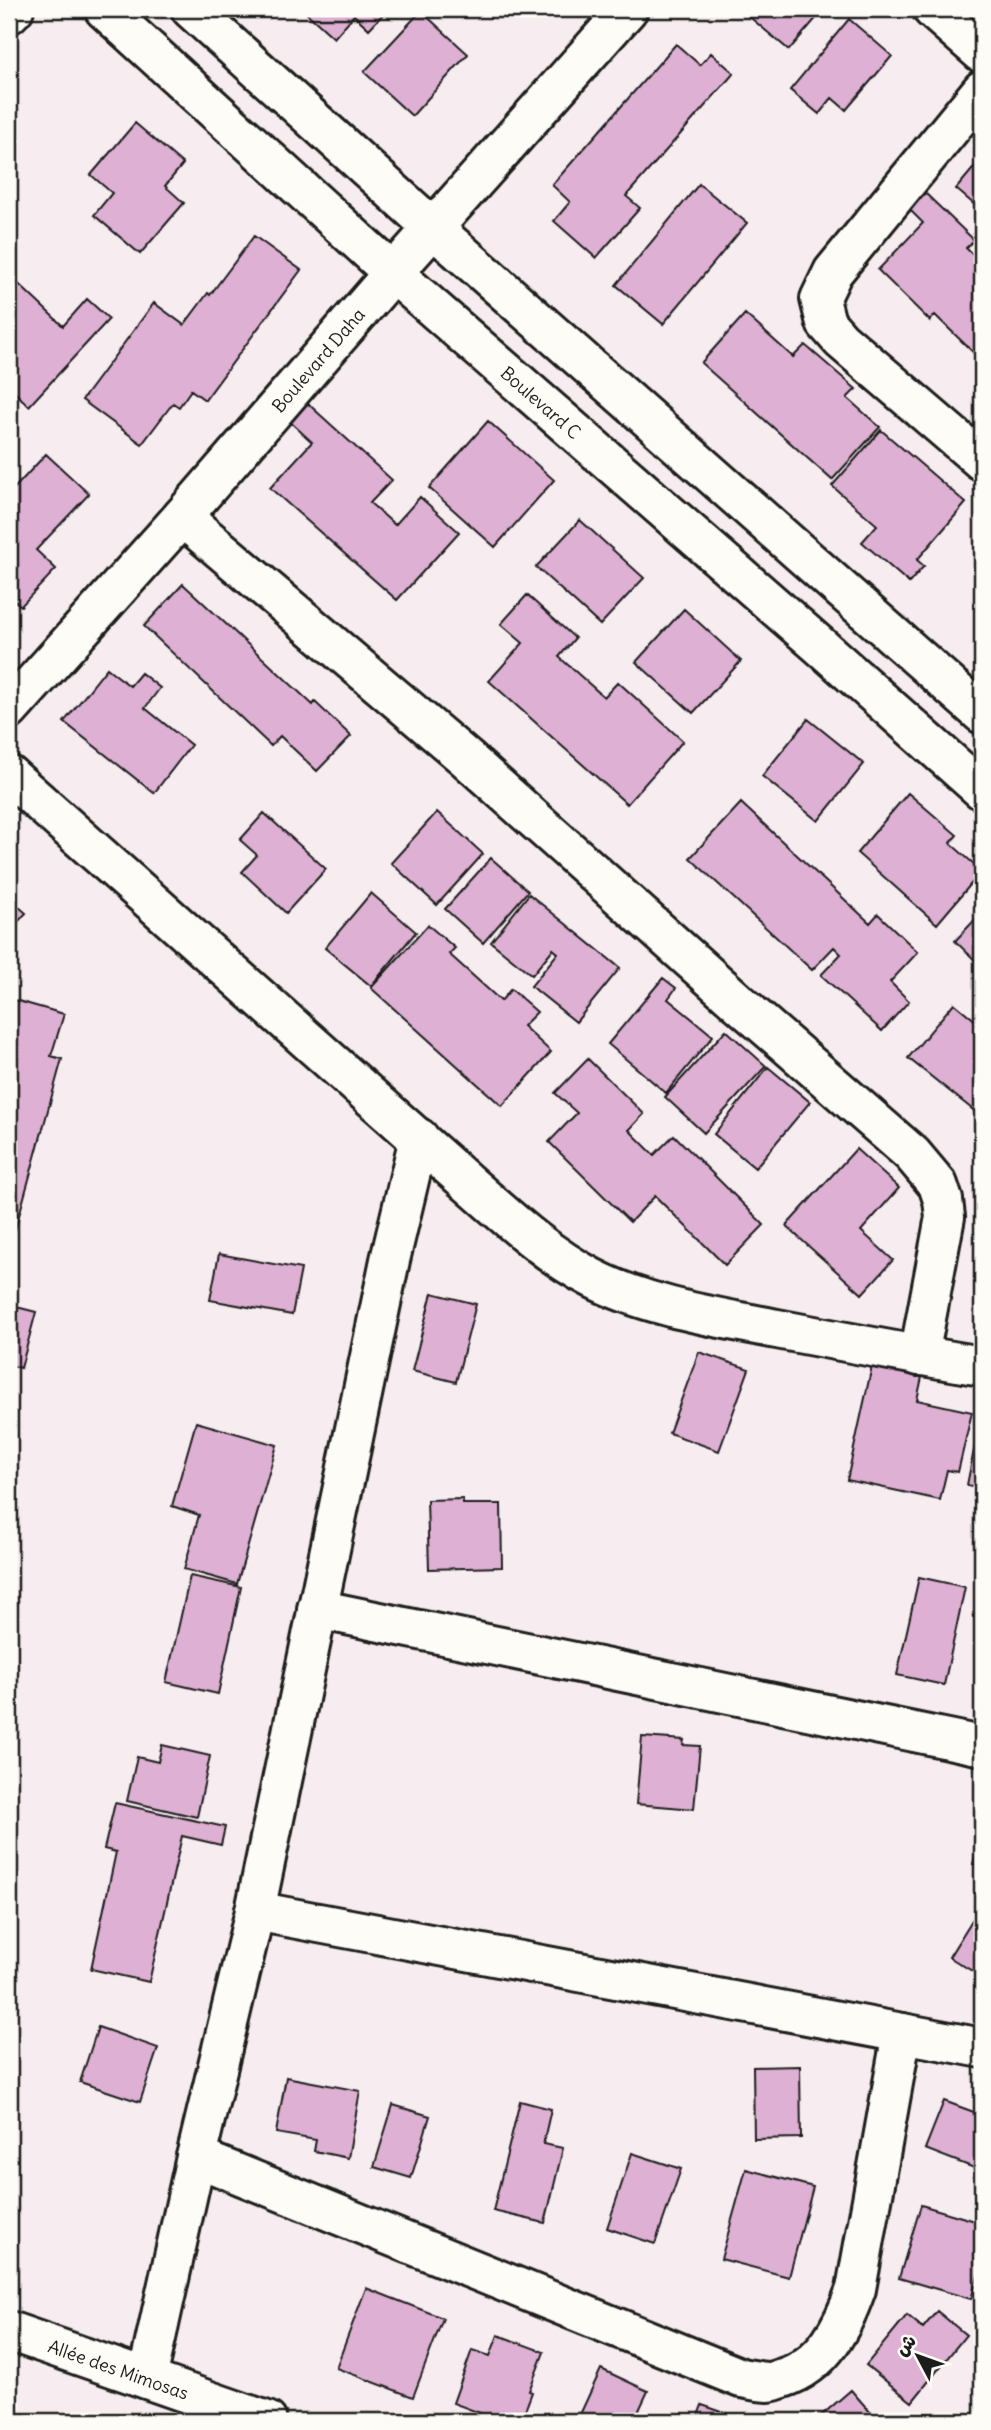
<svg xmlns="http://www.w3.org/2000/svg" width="991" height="2430" font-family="Delius,'Playpen Sans Arabic',sans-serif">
  <rect width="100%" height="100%" fill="#f7edf0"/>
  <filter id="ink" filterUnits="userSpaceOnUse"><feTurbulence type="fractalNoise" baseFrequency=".0143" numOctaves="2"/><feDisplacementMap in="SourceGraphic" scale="14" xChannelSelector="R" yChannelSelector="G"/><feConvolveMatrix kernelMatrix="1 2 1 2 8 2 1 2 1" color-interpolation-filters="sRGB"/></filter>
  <g filter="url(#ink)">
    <path fill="#deb0d3" stroke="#1c1c1c" stroke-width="2" d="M302,9H388L369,29L354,15L334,38Z
      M740,9H824L789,50Z
      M421,11L468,54L412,116L364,72Z
      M849,19L892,56L846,110L832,98L819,114L790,90Z
      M676,44L700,65L711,53L734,73L626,196L640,208L596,258L554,221L570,202L552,185Z
      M135,123L183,164L165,186L184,203L140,254L94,215L112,193L91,175Z
      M982,158V211L956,189Z
      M699,184L747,223L663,324L616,285Z
      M923,191L974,240L966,248L982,264V361L935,315L930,321L878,270L923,223L907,207Z
      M254,236L301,270L205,400L191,390L179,407L173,403L142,444L82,400L154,303L184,325L208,293L210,295Z
      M9,275L63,326L87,299L109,319L29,406L9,387Z
      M745,314L793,357L805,345L856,389L847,398L880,427L832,480L701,363Z
      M305,401L392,480L370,503L395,525L420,497L459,532L397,600L270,488L312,442L288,420Z
      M488,421L554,480L495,547L429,488Z
      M881,430L966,503L917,560L924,566L909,583L862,542L877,525L832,486Z
      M46,454L89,494L36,550L56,569L21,606L15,601L9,608V494Z
      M580,520L644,578L600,625L536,567Z
      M183,584L313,705L315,702L351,736L317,771L280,736L271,746L144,626Z
      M527,595L575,638L559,657L604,697L618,682L683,741L627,804L489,681L523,643L501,624Z
      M684,609L741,661L693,713L636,662Z
      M107,668L130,686L141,673L160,688L145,708L191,745L154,793L64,722Z
      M808,719L864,764L818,821L762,776Z
      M908,793L957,835L950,843L982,871L937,924L857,853Z
      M741,803L870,923L878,914L918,952L890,982L909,1001L882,1031L821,975L841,954L834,947L812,970L690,858Z
      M437,812L483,854L437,905L391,863Z
      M264,813L326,869L286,913L242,872L257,855L240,840Z
      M491,858L528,891L483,943L445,909Z
      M371,893L416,932L371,986L325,948Z
      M529,894L620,968L576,1022L531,986L558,953L553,949L532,975L491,942Z
      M9,898L26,913L9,932Z
      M982,912V967L955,941Z
      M428,925L455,948L449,954L501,1001L511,989L537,1012L523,1026L551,1052L502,1106L371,988Z
      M663,978L676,988L668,999L713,1036L666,1093L608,1044Z
      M11,999L64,1014L51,1056L62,1059L9,1252V1009Z
      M954,1003L982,1026V1117L908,1058Z
      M726,1030L766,1066L704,1133L665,1097Z
      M588,1059L644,1114L629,1130L654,1155L674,1135L764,1225L725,1265L655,1196L630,1222L549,1142L577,1113L555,1093Z
      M768,1067L810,1102L755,1168L714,1134Z
      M856,1149L899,1188L861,1231L893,1260L862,1294L786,1226Z
      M219,1254L301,1269L292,1315L210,1300Z
      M432,1293L476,1304L456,1382L412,1371Z
      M9,1305L36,1312L21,1368L9,1365Z
      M699,1352L749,1369L719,1451L669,1433Z
      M872,1366L922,1377L917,1400L972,1412L958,1472L947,1470L940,1500L847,1480Z
      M981,1415L982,1416V1488L967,1485Z
      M196,1422L277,1445L237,1584L184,1569L199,1515L172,1506Z
      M463,1499V1504H501L502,1567L429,1569L427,1500Z
      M190,1576L241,1587L218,1694L166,1682Z
      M919,1577L965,1587L944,1685L897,1675Z
      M642,1737L684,1740L683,1745L700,1746L694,1809L636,1804Z
      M162,1745L210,1756L197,1817L127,1801L137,1757L158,1762Z
      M115,1803L225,1827L221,1845L182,1836L149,1982L91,1969L116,1852L104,1849Z
      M982,1832V1867L973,1864Z
      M982,1904V1977L949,1957Z
      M98,2027L158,2048L140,2102L80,2082Z
      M800,2066L801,2138L754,2139L753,2067Z
      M286,2077L360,2091L348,2158L314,2151L316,2140L276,2133Z
      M520,2101L551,2109L543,2144L563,2148L545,2223L493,2211Z
      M944,2101L982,2115V2171L925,2149Z
      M393,2105L430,2116L411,2178L374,2167Z
      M632,2153L681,2169L655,2244L607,2228Z
      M746,2169L813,2187L789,2277L721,2259Z
      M921,2205L982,2223V2263L971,2299L899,2278Z
      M366,2288L443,2318L413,2397L336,2368Z
      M937,2311L966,2335L912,2402L866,2365L907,2315L923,2328Z
      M498,2335L544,2352L529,2391L532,2392L521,2421H501L453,2403L472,2350L490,2356Z
      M601,2369L648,2391L634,2421H577Z
      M851,2390L878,2421H815Z
      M702,2405L748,2421H696Z"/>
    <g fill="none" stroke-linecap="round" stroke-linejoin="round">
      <g stroke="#1c1c1c" stroke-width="44">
        <g id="minor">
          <path id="s1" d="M104,9L393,273L819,645L982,790"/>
          <path d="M191,9L433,228L982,714"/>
          <path d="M932,9L982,53"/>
          <path d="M9,14L14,9"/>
          <path d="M982,90L833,272L820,299L826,323L841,340L982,461"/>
          <path d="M182,517L467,759L739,1003L912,1154L938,1185L943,1200L945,1217L919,1356"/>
          <path id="s2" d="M9,710L182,517L393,273L628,9"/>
          <path d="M9,775L469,1184C508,1218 546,1254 592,1278C648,1307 716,1317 777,1329C845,1342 914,1355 982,1366"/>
          <path d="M317,1609L982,1746"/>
          <path d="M255,1911L982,2048"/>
          <path d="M196,2157L741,2378C749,2379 759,2382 768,2382C773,2382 778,2379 783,2378C824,2365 843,2326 856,2289L902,2033"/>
          <path d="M147,2379L196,2157L255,1911L390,1260L419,1138"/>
        </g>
      </g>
      <g stroke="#1c1c1c" stroke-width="44">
        <g id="secondary">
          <path id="s3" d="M9,2331L267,2421"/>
        </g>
      </g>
      <use href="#minor" stroke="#fdfcf7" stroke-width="38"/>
      <use href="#secondary" stroke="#fdfcf7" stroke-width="38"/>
    </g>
  </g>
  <g text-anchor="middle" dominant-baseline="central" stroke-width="6" stroke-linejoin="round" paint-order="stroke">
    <g font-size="18" fill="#1c1c1c" stroke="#fdfcf7">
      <text stroke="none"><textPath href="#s2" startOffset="467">Boulevard Daha</textPath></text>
      <text stroke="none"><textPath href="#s1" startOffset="588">Boulevard C</textPath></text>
      <text stroke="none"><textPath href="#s3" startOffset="116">Allée des Mimosas</textPath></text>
    </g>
  </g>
  <rect width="991" height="2430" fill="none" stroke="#fdfcf7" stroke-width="35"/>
  <rect x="18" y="18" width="956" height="2395" fill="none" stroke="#1c1c1c" stroke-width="2.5" filter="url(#ink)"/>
  <g transform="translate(918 2356) rotate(311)" stroke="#fdfcf7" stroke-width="5" paint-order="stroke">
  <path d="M0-5L12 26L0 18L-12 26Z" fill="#1c1c1c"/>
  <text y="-10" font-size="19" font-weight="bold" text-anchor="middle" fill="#1c1c1c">ش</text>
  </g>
</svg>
